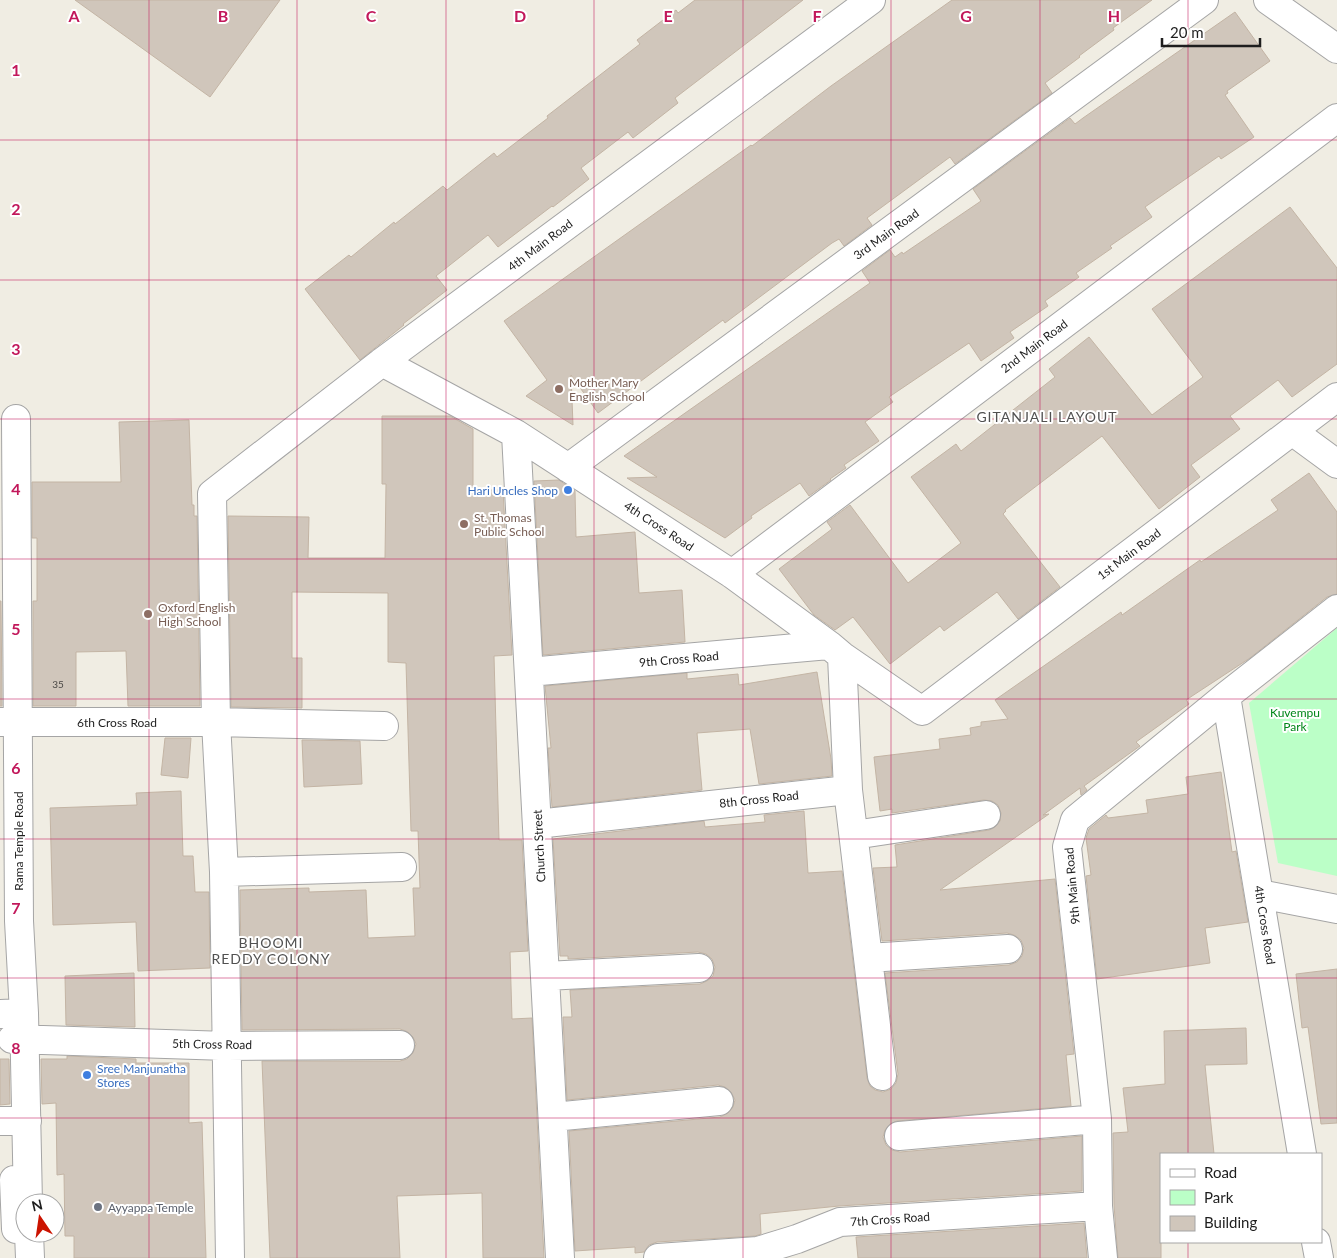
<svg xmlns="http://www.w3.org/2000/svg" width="1337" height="1258" font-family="Lato,sans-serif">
  <rect width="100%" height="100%" fill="#f0ede3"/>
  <path fill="#bbffc7" d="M1337,628V876L1278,863L1249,703Z"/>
  <path fill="#d0c6bb" stroke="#c3b4a4" d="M75,0H280L210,97Z
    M695,0H803L675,98L678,103L633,138L628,132L581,168L589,179L553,207L552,206L498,247L488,235L436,276L447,290L403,324L404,325L360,360L305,289L349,255L351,257L394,222L395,224L443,186L447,190L494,153L497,157L548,118L547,116L640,44L637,40L676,10L678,13Z
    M952,0H1152L1113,28L1114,30L1079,56L1080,57L1045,83L1052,93L955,164L950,157L867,218L872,225L844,246L839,239L832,243L725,323L723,320L598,413L571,375L573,425L526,396L547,380L504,321L751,145L752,146L831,86Z
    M1235,12L1270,61L1227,91L1228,93L1225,95L1254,137L1221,159L1219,156L1145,207L1152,217L1110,246L1112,248L1076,273L1079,277L1045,301L1048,306L1010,332L1014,338L981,361L969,343L889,397L893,402L865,422L879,441L844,465L846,468L830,479L831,480L809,496L800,483L751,516L752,518L725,538L627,478L657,477L624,456L870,283L862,271L890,250L895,257L902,252L903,254L981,201L973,189L1070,118L1075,124L1083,118Z
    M1290,207L1337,268V364L1292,397L1278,380L1230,416L1240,429L1191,465L1200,477L1159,509L1102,436L1005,510L1006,511L1003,514L1060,587L1018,619L997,592L944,631L940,626L890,664L853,617L835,630L814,615L779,569L832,529L827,522L850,505L908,583L961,543L911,477L956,444L961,451L1055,377L1049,369L1089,337L1152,415L1203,377L1152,309Z
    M382,416H450L473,429V490H503L512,655L494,656L499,840H522L528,951L510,952L512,1019L532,1018L544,1258H483L482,1193L397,1196L400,1258H270L262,1061H400L407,1059L413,1053L416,1044L413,1037L408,1032L400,1029L242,1030L240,890L309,888V892L366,890L368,938L415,936L413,888H420L418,831H411L406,663L388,662V593L292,592V658H302V708L231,707L228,516L309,517L308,558H385L386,484H382Z
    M189,420L192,505H194V516H197L200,706H128L126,651L76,652V706H33V601H37V538H32V482H121L119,422Z
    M1309,473L1337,512V594L1327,597L1250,658L1186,700L1189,704L1136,742L1140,746L1084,786L1087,790L1081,795L1080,788L1043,815L1049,814L940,890L1055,879L1074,1054L1066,1055L1071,1106L897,1121L890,1124L885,1130L883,1137L886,1145L892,1150L900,1152L1082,1136V1191L839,1206L760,1214L761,1234L755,1236L657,1242L649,1245L644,1252L635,1253V1247L575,1251L569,1131L720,1117L728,1113L733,1107L735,1100L731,1092L725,1087L718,1085L567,1100L563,1017H572L570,990L700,984L707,981L713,976L715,967L712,959L706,954L698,952L568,959V956H560L553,839L704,821L705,827L765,822L764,815L804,811L808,873L842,871L867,1078L870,1086L875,1090L883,1092L891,1089L896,1083L898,1074L885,973L1009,965L1017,962L1022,956L1024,948L1021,940L1014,935L1007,933L882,941L873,868L897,867L895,845L989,830L995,827L1000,821L1001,813L998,805L992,801L984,800L892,813V809L880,811L874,757L940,749L939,739L971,735L970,728L981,726V722L1008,719L995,700L1121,612L1122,615L1200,560L1201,562L1278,510L1271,500Z
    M559,480L575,491L576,537L635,532L639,593L682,590L685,642L543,655L534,481Z
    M0,601H1L2,706H0Z
    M817,672L831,759L832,776L759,784L750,729L697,733L702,790L552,807L548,748H551L545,686L687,673V679L738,674L739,685Z
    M165,738H191L188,778L161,775Z
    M302,740L360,741L362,784L304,787Z
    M1221,772L1232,852L1236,851L1248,922L1205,928L1210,963L1097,979L1086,876L1091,875L1086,838L1089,829L1106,815L1108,818L1148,813L1146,800L1188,794L1186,777Z
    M181,791L183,856H193L195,892H209L210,968L138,971L136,922L53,925L50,808L137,805L136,793Z
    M1337,969V1123L1321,1124L1308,1027L1302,1028L1296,974Z
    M134,973L135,1027L66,1025L65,976Z
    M1246,1028L1247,1064L1205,1065L1214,1154H1161V1258H1118L1114,1205L1113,1133L1128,1132L1123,1088L1165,1084L1164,1031Z
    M67,1056L136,1059V1063H189V1123L202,1122L206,1258H74V1236H65L64,1174L57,1175L56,1103L42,1104L41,1059H67Z
    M0,1059H9L10,1104L0,1105Z
    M1084,1223L1087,1258H858L856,1237Z"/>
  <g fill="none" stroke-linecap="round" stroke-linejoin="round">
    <g stroke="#a5a5a5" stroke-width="30">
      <path id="minor" d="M1268,0L1337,49
        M382,362L516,434L732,574L829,645L842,656L922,711L1337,397
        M16,419L19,921L24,1013L28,1203
        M1292,431L1337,464
        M516,434L560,1258
        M568,468L1204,0
        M732,574L1337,118
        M529,672L829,645
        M1226,696L1302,1154
        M0,722H216L384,726
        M848,790L882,1076
        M537,824L848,790L842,656
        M854,835L986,815
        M224,872L402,867
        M1260,894L1337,909
        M868,958L1008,949
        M546,976L699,968
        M0,1014L24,1013
        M12,1039L227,1046L400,1045
        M553,1117L719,1101
        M0,1121H27
        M899,1136L1097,1119
        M14,1180L16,1229
        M29,1233L30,1258
        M1316,1242L1319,1258
        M230,1258L224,872L216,722L212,494L382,362L871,0
        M658,1258L758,1251L797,1239L840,1222L1098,1206
        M1103,1258L1098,1206L1097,1119L1067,847L1075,820L1226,696L1337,609"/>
    </g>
    <use href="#minor" stroke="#fff" stroke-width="28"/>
  </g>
  <path fill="none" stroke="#c2185b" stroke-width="1" stroke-opacity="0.55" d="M149,0V1258M297,0V1258M446,0V1258M594,0V1258M743,0V1258M891,0V1258M1040,0V1258M1188,0V1154M0,140H1337M0,280H1337M0,419H1337M0,559H1337M0,699H1337M0,839H1337M0,978H1337M0,1118H1337M1188,1242V1258"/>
  <g fill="#8d6e63" stroke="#fff" stroke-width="2">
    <circle cx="559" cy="389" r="5"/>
    <circle cx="464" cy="524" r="5"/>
    <circle cx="148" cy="614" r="5"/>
  </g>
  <g fill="#3f7fe0" stroke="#fff" stroke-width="2">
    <circle cx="568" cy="490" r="5"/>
    <circle cx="87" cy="1075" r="5"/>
  </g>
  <circle fill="#6b7280" stroke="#fff" stroke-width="2" cx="98" cy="1207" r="5"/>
  <g text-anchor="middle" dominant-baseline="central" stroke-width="4" stroke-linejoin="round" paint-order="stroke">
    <g font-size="10" fill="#4a4845">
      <text x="58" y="684">35</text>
    </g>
    <g font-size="12" fill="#1e1e1e" stroke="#fff">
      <text transform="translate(886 234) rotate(-36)">3rd Main Road</text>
      <text transform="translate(540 245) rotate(-37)">4th Main Road</text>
      <text transform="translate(1034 346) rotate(-37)">2nd Main Road</text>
      <text transform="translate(659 526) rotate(33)">4th Cross Road</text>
      <text transform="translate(1129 554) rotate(-37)">1st Main Road</text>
      <text transform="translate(679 659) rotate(-5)">9th Cross Road</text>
      <text x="117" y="722">6th Cross Road</text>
      <text transform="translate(759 799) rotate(-6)">8th Cross Road</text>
      <text transform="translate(18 841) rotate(-90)">Rama Temple Road</text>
      <text transform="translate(539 846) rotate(-93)">Church Street</text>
      <text transform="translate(1072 886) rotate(-95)">9th Main Road</text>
      <text transform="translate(1265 925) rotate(81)">4th Cross Road</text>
      <text transform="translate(212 1044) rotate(1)">5th Cross Road</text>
      <text transform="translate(890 1219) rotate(-4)">7th Cross Road</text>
    </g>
    <g font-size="12" fill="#785e54" stroke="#fff" text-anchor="start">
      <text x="569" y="382">Mother Mary<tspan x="569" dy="14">English School</tspan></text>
      <text x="474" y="517">St. Thomas<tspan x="474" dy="14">Public School</tspan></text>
      <text x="158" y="607">Oxford English<tspan x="158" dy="14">High School</tspan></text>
    </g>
    <g font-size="12" fill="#366cbe" stroke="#fff" text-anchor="end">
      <text x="558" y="490">Hari Uncles Shop</text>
      <text x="97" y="1068" text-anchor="start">Sree Manjunatha<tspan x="97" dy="14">Stores</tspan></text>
    </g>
    <g font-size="12" fill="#018619" stroke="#fff">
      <text x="1295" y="712">Kuvempu<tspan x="1295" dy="14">Park</tspan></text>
    </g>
    <g font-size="12" fill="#5b616d" stroke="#fff" text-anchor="start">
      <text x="108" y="1207">Ayyappa Temple</text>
    </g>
    <g font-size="14" letter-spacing="1" fill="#515151" stroke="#fff">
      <text x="1047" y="416">GITANJALI LAYOUT</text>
      <text x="271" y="942">BHOOMI<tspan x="271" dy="16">REDDY COLONY</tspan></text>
    </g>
  </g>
  <g font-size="16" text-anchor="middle" font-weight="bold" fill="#c2185b" stroke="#fff" stroke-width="4" stroke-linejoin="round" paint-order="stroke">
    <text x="74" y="22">A</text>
    <text x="223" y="22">B</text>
    <text x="371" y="22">C</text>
    <text x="520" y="22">D</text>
    <text x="668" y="22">E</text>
    <text x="817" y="22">F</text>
    <text x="966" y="22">G</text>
    <text x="1114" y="22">H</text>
    <text x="16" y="76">1</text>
    <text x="16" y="215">2</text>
    <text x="16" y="355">3</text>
    <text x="16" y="495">4</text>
    <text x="16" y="635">5</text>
    <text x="16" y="774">6</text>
    <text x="16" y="914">7</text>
    <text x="16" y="1054">8</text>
  </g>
  <rect x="1160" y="1153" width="162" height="90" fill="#ffffff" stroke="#a5a5a5"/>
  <rect x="1170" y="1169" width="25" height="8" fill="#ffffff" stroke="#a5a5a5"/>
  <text x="1204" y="1178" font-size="15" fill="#1e1e1e">Road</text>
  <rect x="1170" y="1190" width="25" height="15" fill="#bbffc7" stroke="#a5a5a5"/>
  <text x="1204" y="1203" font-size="15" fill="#1e1e1e">Park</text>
  <rect x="1170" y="1216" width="25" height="15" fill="#d0c6bb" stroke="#a5a5a5"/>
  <text x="1204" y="1228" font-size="15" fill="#1e1e1e">Building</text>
  <g transform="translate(40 1218) rotate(347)"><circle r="24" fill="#ffffff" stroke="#a5a5a5"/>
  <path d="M0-4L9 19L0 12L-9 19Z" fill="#cb1300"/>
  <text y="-8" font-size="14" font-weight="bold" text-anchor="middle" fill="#1e1e1e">N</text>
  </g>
  <path d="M1162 38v8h98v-8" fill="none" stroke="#1e1e1e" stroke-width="2.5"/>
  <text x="1170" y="38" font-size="15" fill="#1e1e1e" stroke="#ffffff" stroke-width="4" paint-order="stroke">20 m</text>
</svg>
